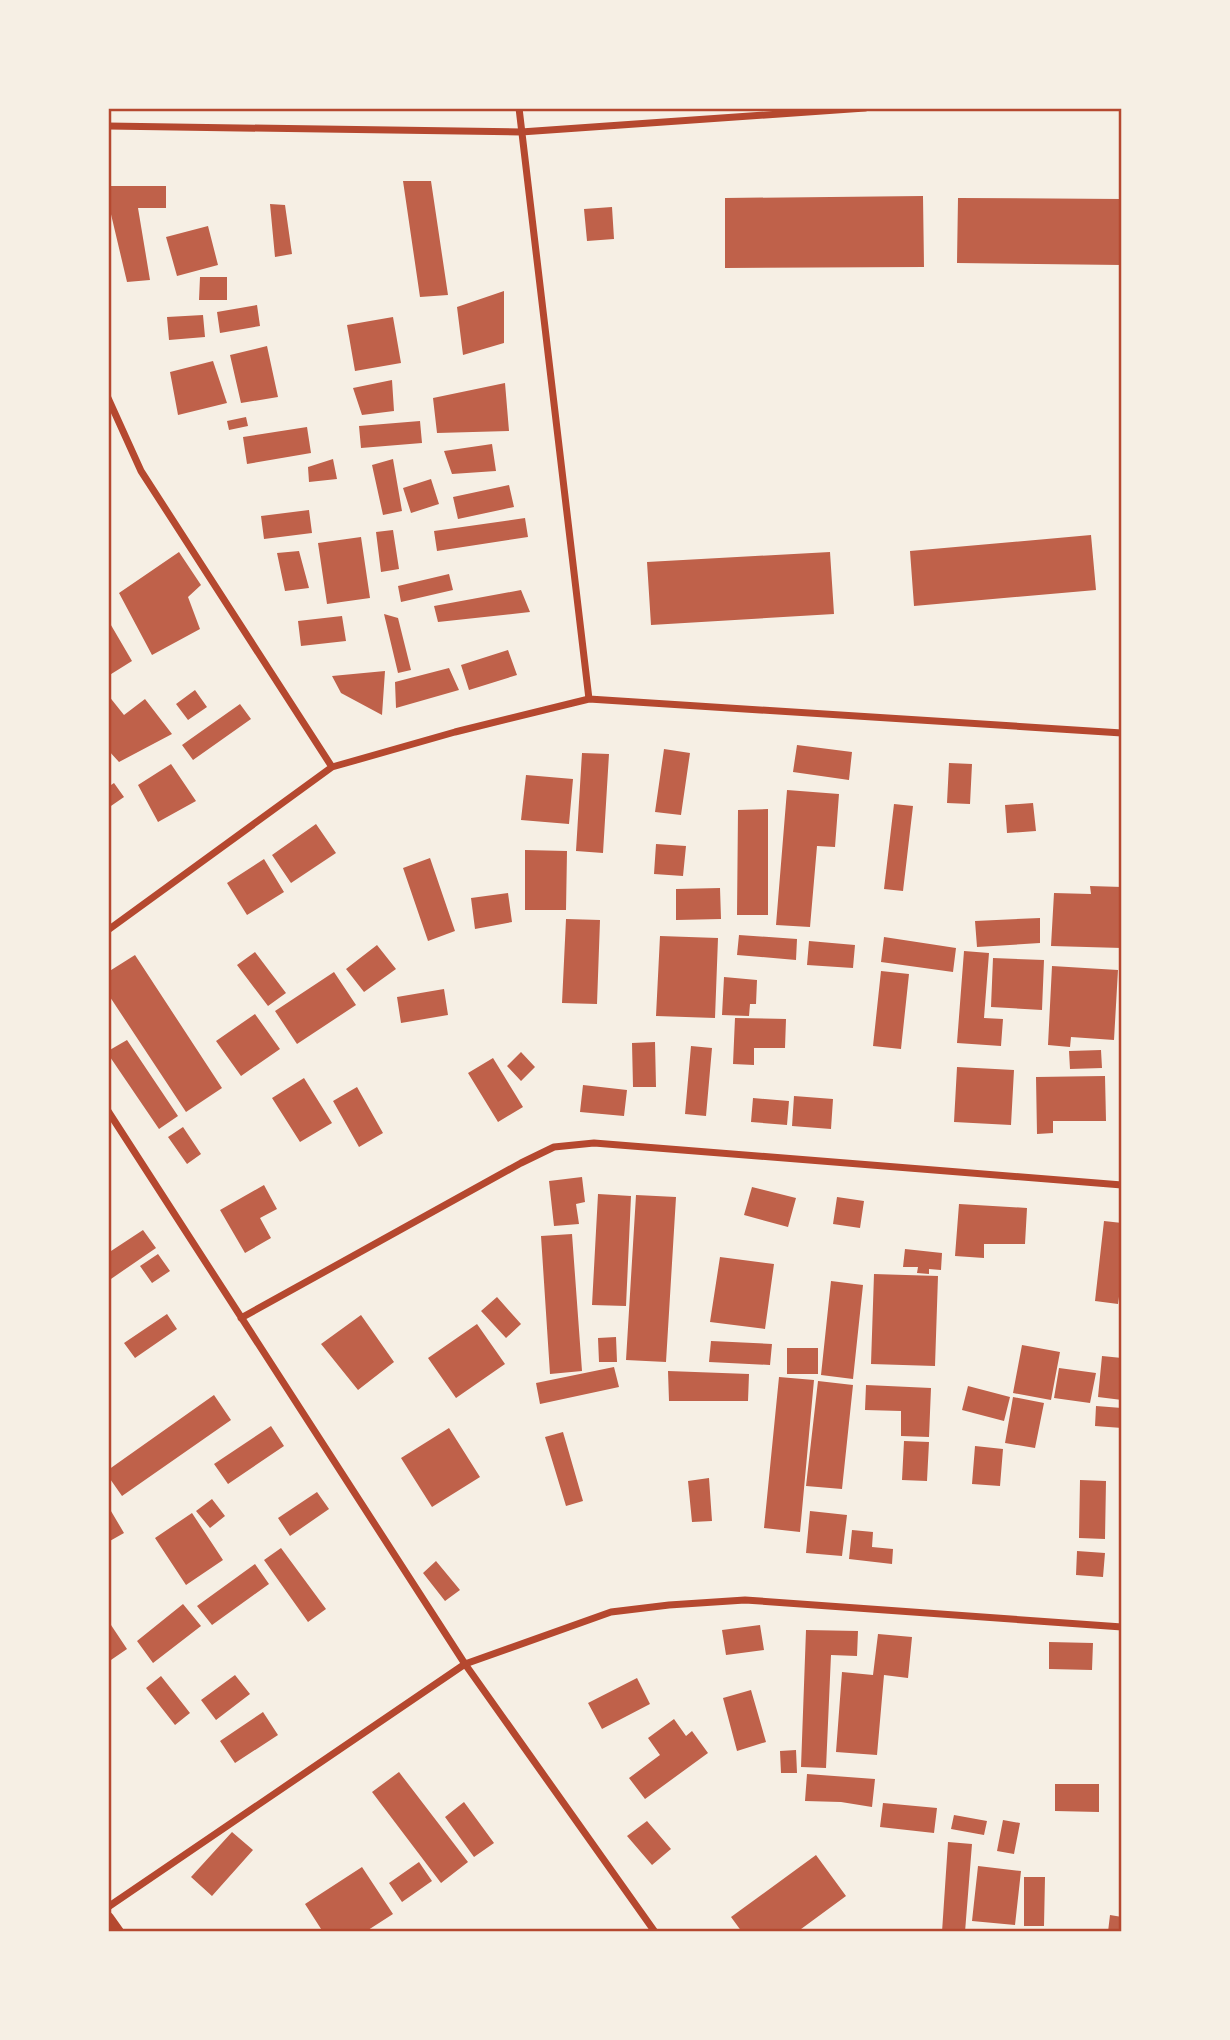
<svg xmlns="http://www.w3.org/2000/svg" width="1230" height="2040" font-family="Jost,sans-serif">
  <rect width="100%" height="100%" fill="#f6efe4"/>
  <path fill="#bf614a" d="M403,181H431L448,295L420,297Z
    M110,186H166V208H138L150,280L127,282L110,210Z
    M923,196L924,267L725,268V198Z
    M958,198L1122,199V265L957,263Z
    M270,204L285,205L292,254L275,257Z
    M612,207L614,239L587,241L584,209Z
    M208,226L218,265L177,276L166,237Z
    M200,277H227V300H199Z
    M504,291V343L463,355L457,307Z
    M257,305L260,326L220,333L217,312Z
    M203,315L205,337L169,340L167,317Z
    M393,317L401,363L355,371L347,325Z
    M267,346L278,397L241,403L230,355Z
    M213,361L227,403L178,415L170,372Z
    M392,380L394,411L362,415L353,388Z
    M505,383L509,431L437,433L433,398Z
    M246,417L248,426L229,430L227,421Z
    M420,421L422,443L361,448L359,426Z
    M307,427L311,453L247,464L243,437Z
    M492,444L496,471L452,474L444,451Z
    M333,459L337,479L309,482L308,467Z
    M393,459L402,511L383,515L372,465Z
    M431,479L439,504L411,513L403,488Z
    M509,485L514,507L458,519L453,497Z
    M309,510L312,533L264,539L261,516Z
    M525,518L528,537L437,551L434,531Z
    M393,530L399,569L381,572L376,532Z
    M1091,535L1096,590L914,606L910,551Z
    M361,537L370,598L327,604L318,543Z
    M299,551L309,588L285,591L277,553Z
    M179,552L201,585L188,597L200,629L152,655L119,593Z
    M830,552L834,614L651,625L647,562Z
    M449,574L453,590L401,602L398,586Z
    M521,590L530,612L438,622L434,606Z
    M384,614L398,618L411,670L398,673Z
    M342,616L346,641L301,646L298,621Z
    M108,620L132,661L108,676Z
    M508,650L517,675L469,690L461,665Z
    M449,668L459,690L396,708L395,682Z
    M385,671L382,715L341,693L332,676Z
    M195,690L207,707L188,720L176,704Z
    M108,695L124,715L145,699L172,734L119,762L108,750Z
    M240,704L251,719L193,760L182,745Z
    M797,745L852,752L849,780L793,772Z
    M664,749L690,753L681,815L655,812Z
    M582,753L609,754L603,853L576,851Z
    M949,763L972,764L970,804L947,803Z
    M171,764L196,801L158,822L138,785Z
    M526,775L573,779L569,824L521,820Z
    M114,783L124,797L108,808V787Z
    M787,790L839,794L835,847L817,846L810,927L776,925Z
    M1033,803L1036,831L1007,833L1005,805Z
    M894,804L913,806L903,891L884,889Z
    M768,809V915H737L738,810Z
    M316,824L336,853L291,883L272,855Z
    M656,844L686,846L683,876L654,874Z
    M525,850L567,851L566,910H525Z
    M430,858L455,931L428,941L403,868Z
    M264,859L284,892L247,915L227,883Z
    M1090,886L1122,887V948L1051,946L1054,893L1091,894Z
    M720,888L721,919L676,920V889Z
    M508,893L512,922L475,929L471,898Z
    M1040,918V943L977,947L975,921Z
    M566,919L600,920L597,1004L562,1003Z
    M739,935L797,939L796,960L737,955Z
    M660,936L718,938L715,1018L656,1016Z
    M884,937L956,948L953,972L881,962Z
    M809,941L855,945L853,968L807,965Z
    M377,945L396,969L364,992L346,969Z
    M964,951L989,953L984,1018L1003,1019L1001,1046L957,1043Z
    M255,952L286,993L268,1006L237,965Z
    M135,955L222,1088L186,1112L108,994V972Z
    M993,958L1044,960L1042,1010L991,1007Z
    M1052,966L1118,970L1114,1040L1071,1037L1070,1047L1048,1045Z
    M881,971L909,974L901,1049L873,1046Z
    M334,972L356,1005L297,1044L275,1011Z
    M724,977L757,980L756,1004H750L749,1016L722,1015Z
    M444,989L448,1015L401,1023L397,997Z
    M255,1014L280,1049L241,1076L216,1041Z
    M735,1018L786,1019L785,1048H754V1065L733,1064Z
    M127,1040L178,1116L159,1129L108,1054V1051Z
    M655,1042L656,1087H633L632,1043Z
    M691,1046L712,1048L706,1116L685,1114Z
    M1101,1050L1102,1068L1070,1069L1069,1051Z
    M521,1052L535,1067L521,1081L507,1066Z
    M493,1058L523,1107L498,1122L468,1073Z
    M957,1067L1014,1070L1011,1125L954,1122Z
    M1105,1076L1106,1121H1053V1133L1037,1134L1036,1077Z
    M304,1078L332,1123L300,1142L272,1098Z
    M583,1085L627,1090L624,1116L580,1112Z
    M357,1087L383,1133L359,1147L333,1101Z
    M794,1096L833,1099L831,1129L792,1126Z
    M753,1098L789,1101L787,1125L751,1122Z
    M183,1127L201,1154L187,1164L168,1137Z
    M582,1177L585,1202L576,1204L579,1224L554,1226L549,1181Z
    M264,1185L277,1209L260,1218L271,1238L245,1253L220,1210Z
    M752,1187L796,1198L788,1227L744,1215Z
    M598,1194L631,1196L626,1306L592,1305Z
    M636,1195L676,1197L666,1362L626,1360Z
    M837,1197L864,1201L860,1228L833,1224Z
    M959,1204L1027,1208L1025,1244H984V1258L955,1256Z
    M1104,1221L1122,1223V1275L1118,1304L1095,1301Z
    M143,1230L156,1248L108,1281V1253Z
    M572,1234L582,1371L550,1374L541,1236Z
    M905,1249L942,1253L941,1270L929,1269V1274L917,1273L918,1267H903Z
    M158,1254L170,1271L152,1283L140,1266Z
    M720,1257L774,1264L765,1329L710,1322Z
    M874,1274L938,1276L935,1366L871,1364Z
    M831,1281L863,1285L853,1379L821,1375Z
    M497,1297L521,1324L506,1338L481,1311Z
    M167,1314L177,1329L135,1358L124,1343Z
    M361,1315L394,1362L358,1390L321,1344Z
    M477,1324L505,1364L456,1398L428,1358Z
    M616,1337L617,1362H599L598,1338Z
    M711,1341L772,1344L770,1365L709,1362Z
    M1022,1345L1060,1352L1051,1400L1013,1393Z
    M787,1348H818V1374H787Z
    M1102,1356L1122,1358V1400L1098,1397Z
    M614,1367L619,1387L540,1404L536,1383Z
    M1059,1368L1096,1373L1090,1403L1054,1398Z
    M668,1371L749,1374L748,1401H669Z
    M779,1377L814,1380L800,1532L764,1528Z
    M818,1381L853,1385L842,1489L806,1486Z
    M866,1385L931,1388L929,1437L901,1436V1411L865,1410Z
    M968,1386L1010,1397L1004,1421L962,1410Z
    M214,1395L231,1420L122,1496L108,1476V1470Z
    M1013,1397L1044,1403L1035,1448L1005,1443Z
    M1096,1406L1122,1408V1428L1095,1426Z
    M271,1426L284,1446L228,1484L214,1464Z
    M449,1428L480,1477L432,1507L401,1458Z
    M563,1432L583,1501L566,1506L545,1437Z
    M904,1441L929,1442L927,1481L902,1480Z
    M975,1446L1003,1449L1000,1486L972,1484Z
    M709,1478L712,1521L692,1522L688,1481Z
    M1080,1480L1106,1481L1105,1539L1079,1538Z
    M317,1492L329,1509L290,1536L278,1518Z
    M212,1499L225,1516L210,1528L196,1511Z
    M108,1506L124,1533L108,1542Z
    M810,1511L847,1515L842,1556L806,1553Z
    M192,1513L223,1560L186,1585L155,1538Z
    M852,1530L873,1532L872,1547L893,1549L892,1564L849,1559Z
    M281,1548L326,1609L308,1622L264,1560Z
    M1077,1551L1105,1553L1103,1577L1076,1575Z
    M436,1561L460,1590L445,1601L423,1573Z
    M255,1564L269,1584L212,1625L197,1606Z
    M183,1604L201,1626L153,1663L137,1641Z
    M111,1625L127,1649L108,1662V1626Z
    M760,1625L764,1650L726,1655L722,1630Z
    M806,1630L858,1631L857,1656L831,1655L826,1768L801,1767Z
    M878,1634L912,1637L908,1678L884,1675L877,1755L836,1752L842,1672L873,1675Z
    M1049,1642L1093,1643L1092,1670L1049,1669Z
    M235,1675L250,1694L216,1720L201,1700Z
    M161,1676L190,1713L175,1725L146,1688Z
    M637,1678L650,1704L602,1729L588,1703Z
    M751,1690L766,1742L737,1751L723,1698Z
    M263,1712L278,1735L235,1763L220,1741Z
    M674,1719L686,1736L692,1731L708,1753L645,1799L629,1778L660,1755L648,1738Z
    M796,1750L797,1773H781L780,1751Z
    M399,1772L468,1862L441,1883L372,1792Z
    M807,1774L875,1779L872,1807L841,1802L805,1801Z
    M1055,1784H1099V1812L1055,1811Z
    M464,1802L494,1843L474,1857L445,1817Z
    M883,1803L937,1808L934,1833L880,1827Z
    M954,1815L987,1821L984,1835L951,1829Z
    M1003,1820L1020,1823L1014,1854L997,1851Z
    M647,1821L671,1849L652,1865L627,1836Z
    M232,1832L253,1850L212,1896L191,1877Z
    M948,1842L972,1844L965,1932H942Z
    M816,1855L846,1896L797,1932H742L731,1917Z
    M419,1862L432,1881L402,1902L389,1883Z
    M978,1866L1021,1871L1015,1925L972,1921Z
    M362,1867L393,1914L365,1932H323L305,1904Z
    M1024,1877H1045L1044,1926H1024Z
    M1110,1915L1122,1917V1932H1108Z"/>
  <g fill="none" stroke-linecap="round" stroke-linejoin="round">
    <path stroke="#b5482f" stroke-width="7" d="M519,108L589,699
      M108,126L521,132L865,108
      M108,398L141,471L332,767
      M108,930L332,767L455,732L589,699L1122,733
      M108,1111L465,1664L655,1932
      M241,1318L521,1163L554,1147L594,1143L1122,1185
      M108,1907L465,1664L611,1612L669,1605L745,1600L1122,1627"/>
    <path stroke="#b5482f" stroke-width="12" d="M108,1918L118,1932"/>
  </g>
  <rect width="1230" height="2040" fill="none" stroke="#f6efe4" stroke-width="220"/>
  <rect x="110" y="110" width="1010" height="1820" fill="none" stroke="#b5482f" stroke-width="2.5"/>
</svg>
